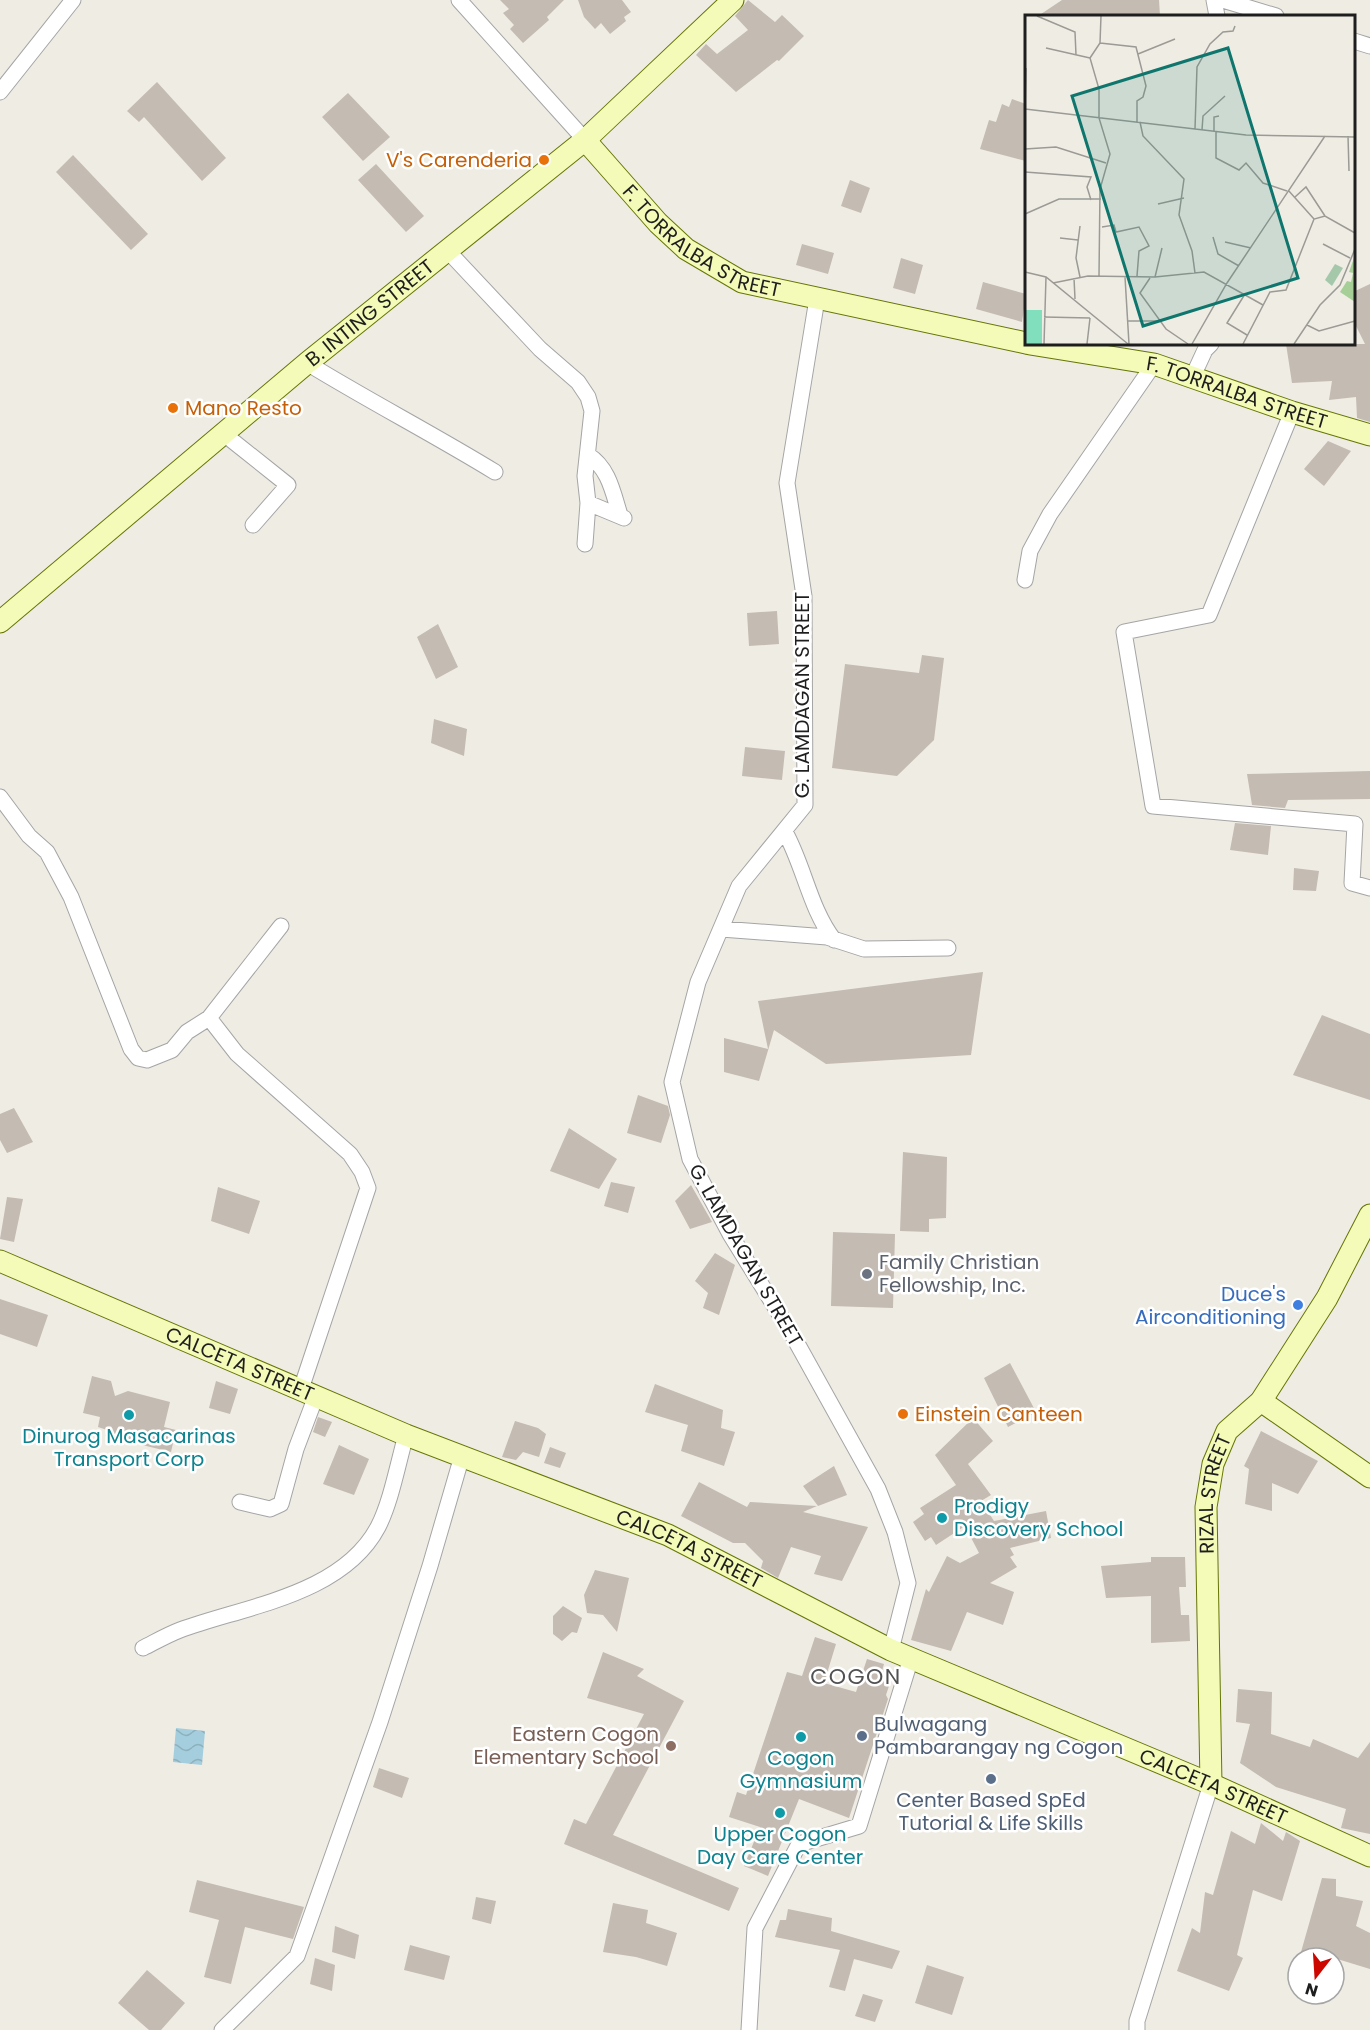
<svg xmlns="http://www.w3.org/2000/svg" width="1370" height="2030" font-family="Poppins,sans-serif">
  <defs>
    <pattern id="water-waves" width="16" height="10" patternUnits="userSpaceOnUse" patternTransform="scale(1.5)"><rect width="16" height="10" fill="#a4cedd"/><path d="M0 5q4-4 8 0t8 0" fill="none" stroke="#8db0bd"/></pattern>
  </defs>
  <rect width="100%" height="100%" fill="#efece4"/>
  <path fill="url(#water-waves)" d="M176,1728L205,1731L202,1765L173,1762Z"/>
  <path fill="#c4bbb3" d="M500,0H564L547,17L549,20L523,43L510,29L514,25L503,13L509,9Z
    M578,0H622L631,12L624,17L626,21L610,34L601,23L595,29L584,17Z
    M748,0L775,22L782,15L804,36L779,61L777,60L736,92L696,55L706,44L717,54L748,30L735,16Z
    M1062,0H1159L1160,16H1038Z
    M157,82L226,158L202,181L144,117L139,122L127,111Z
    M348,93L390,137L363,161L322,117Z
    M1012,99L1026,104V161L980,149L989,120L996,122L1002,104L1009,107Z
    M73,155L148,234L131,250L56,172Z
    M376,164L424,216L406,232L358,180Z
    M850,180L870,188L861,213L841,206Z
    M802,244L834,253L828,274L796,265Z
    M901,258L923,265L915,294L893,288Z
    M983,282L1026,294L1022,322L976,309Z
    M1370,284V422L1357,418L1356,397L1329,400L1332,381L1292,383L1286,344H1365L1353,320V292Z
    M1328,441L1351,451L1324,486L1304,469Z
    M777,611L779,644L749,646L747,613Z
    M438,624L458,667L436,679L417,637Z
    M922,655L944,658L934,740L897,776L832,768L845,664L919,673Z
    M434,719L467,729L464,756L431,743Z
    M745,747L785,751L782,780L742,776Z
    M1370,771V799L1288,800L1285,808L1252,805L1247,774Z
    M1235,823L1271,826L1268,855L1230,850Z
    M1294,868L1319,871L1316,891L1293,890Z
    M983,972L971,1055L826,1064L774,1030L759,1081L724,1072V1038L768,1049L758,1001Z
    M1322,1015L1370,1034V1100L1293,1075Z
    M638,1095L668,1106L670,1115L661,1143L627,1133Z
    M14,1108L33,1142L7,1153L0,1140V1114Z
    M569,1128L617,1159L599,1189L550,1171Z
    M903,1152L947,1157L946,1218L929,1219V1232L900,1231Z
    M611,1182L635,1187L628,1213L604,1206Z
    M691,1185L712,1222L690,1229L675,1201Z
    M218,1187L260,1201L249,1234L211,1221Z
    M7,1197L23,1199L14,1242L0,1239Z
    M833,1232L895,1234L893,1308L831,1306Z
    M715,1253L735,1265L719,1315L703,1308L708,1293L695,1281Z
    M0,1299L48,1315L37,1347L0,1334Z
    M1010,1363L1036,1412L1008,1427L984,1378Z
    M92,1376L111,1381L115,1396L128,1391L170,1402L164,1427L176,1430L171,1452L105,1436L107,1430L98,1427L100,1417L83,1413Z
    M216,1381L238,1389L230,1414L209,1408Z
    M655,1384L723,1410L721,1428L735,1432L724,1466L681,1451L688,1425L645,1412Z
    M318,1417L332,1422L325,1437L313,1432Z
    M973,1418L993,1441L968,1464L991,1495L981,1501L994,1521L1046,1511L1051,1538L1010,1548L1014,1555L1010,1557L1017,1567L990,1583L1014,1592L1003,1625L967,1612L951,1651L911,1640L926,1589L929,1592L947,1556L960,1563L979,1553L965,1526L936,1545L931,1537L925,1541L913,1522L924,1514L920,1508L956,1485L935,1455Z
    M515,1421L538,1428L546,1434L539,1457L523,1452L516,1460L502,1457Z
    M1261,1431L1318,1461L1298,1494L1272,1483V1511L1245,1504L1249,1469L1244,1466Z
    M339,1445L369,1459L354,1495L323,1484Z
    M550,1447L566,1453L560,1468L544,1463Z
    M834,1466L847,1495L818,1506L803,1486Z
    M699,1482L747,1507L750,1502L817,1506L803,1512L868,1527L842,1581L814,1574L821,1556L791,1547L778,1578L761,1568L763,1561L745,1543H733L681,1516Z
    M1151,1557H1185L1186,1587H1179L1181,1615H1189L1190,1641L1151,1643V1596L1106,1598L1101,1566L1151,1562Z
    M595,1570L629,1578L617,1632L603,1615L587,1613L584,1595Z
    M563,1606L582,1618L577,1633L572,1632L562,1641L553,1634V1616Z
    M815,1637L836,1644L824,1683L856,1692L867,1659L884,1664L882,1671L893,1674L886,1695L888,1699L849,1818L799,1799L768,1876L744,1866L760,1827L729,1817L737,1792L746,1795L787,1672L802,1676Z
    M603,1652L644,1669L637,1676L684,1701L613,1835L739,1888L729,1911L564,1844L574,1819L586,1824L644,1714L587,1698Z
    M1238,1689L1272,1692L1271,1734L1310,1747L1313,1739L1358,1758L1370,1742V1834L1341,1828L1346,1809L1276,1787L1240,1763L1250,1724L1236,1722Z
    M379,1768L409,1778L402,1798L373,1787Z
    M1261,1823L1283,1841L1286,1832L1300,1841L1282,1901L1253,1890L1237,1955L1243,1958L1229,1991L1177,1971L1192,1928L1200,1933L1205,1892L1213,1895L1231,1831L1255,1844Z
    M1322,1878L1336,1879V1896L1363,1901L1356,1926L1370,1933V1969L1334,1958L1301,1952Z
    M197,1880L304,1907L293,1939L245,1927L231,1984L204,1977L219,1920L189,1912Z
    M476,1897L496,1901L491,1924L472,1919Z
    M613,1903L648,1910L646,1923L677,1933L667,1966L636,1957L603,1952Z
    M788,1909L832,1918L831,1931L900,1951L892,1969L854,1959L845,1991L829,1987L840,1950L775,1937L780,1920H786Z
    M335,1926L359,1935L355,1959L332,1952Z
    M410,1945L450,1956L444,1980L404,1970Z
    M315,1958L335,1965L332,1991L310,1984Z
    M927,1965L964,1977L952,2015L915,2003Z
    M147,1970L185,2003L161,2030H149L118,2003Z
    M863,1994L883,2000L875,2022L855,2016Z"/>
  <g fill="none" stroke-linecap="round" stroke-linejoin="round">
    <g stroke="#a5a5a5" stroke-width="17">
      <path id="street" d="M459,0L585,140
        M1214,0L1217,16
        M1223,0L1276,16
        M1354,41L1370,46
        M0,92L73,0
        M446,249L540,349L578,382L588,397L592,411L585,476L588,503L585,544
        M817,299L787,483L804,596L805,805L739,886L698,982L672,1082L690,1159L730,1234L793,1336L878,1489L895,1532L908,1583L891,1650
        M307,363C369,401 433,434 495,472
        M1193,376L1205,350L1211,344
        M1292,412L1209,615L1124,632L1153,806L1355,824L1352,883L1370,888
        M224,434L288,485L253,525
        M588,455C609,468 613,493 620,515
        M588,503L624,518
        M1025,580L1030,551L1050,514L1154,364
        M0,797L29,836L47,852L71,897L131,1049L138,1058L147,1060L172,1050L187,1032L209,1018L237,1054L350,1154L362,1172L368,1188L301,1389
        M785,832C804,866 810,909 834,940
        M721,929L827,937L864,949L948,948
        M209,1018L281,926
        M240,1502L270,1509L281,1504L296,1449L316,1396
        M143,1648C155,1642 167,1635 180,1630C245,1606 342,1595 378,1527C391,1502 398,1463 406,1435
        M222,2030L297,1956L380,1722L430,1566L462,1456
        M749,2030L755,1928L799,1844L859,1826L911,1658
        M1137,2030V2021L1211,1784"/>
    </g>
    <g stroke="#657604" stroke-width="23">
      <g id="secondary">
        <path id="s1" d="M585,140L658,223L686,249L742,282L1026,343"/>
        <path id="s2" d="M1030,344L1154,364L1292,412L1370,435"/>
        <path id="s3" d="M0,622L307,363L585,140L733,0"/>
        <path id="s4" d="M0,1261L406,1435L668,1535L891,1650L1211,1784L1370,1856"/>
        <path d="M1261,1401L1370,1477"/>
        <path id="s5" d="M1211,1784L1206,1507L1213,1464L1227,1431L1261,1401L1327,1298L1370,1215"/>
      </g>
    </g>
    <use href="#street" stroke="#fff" stroke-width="15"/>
    <use href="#secondary" stroke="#f4fab7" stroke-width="21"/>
  </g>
  <g fill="#e8710a" stroke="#fff" stroke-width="2">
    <circle cx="544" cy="160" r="6"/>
    <circle cx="173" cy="408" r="6"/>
    <circle cx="903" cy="1414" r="6"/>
  </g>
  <circle fill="#6b7280" stroke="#fff" stroke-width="2" cx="867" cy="1274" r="6"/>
  <circle fill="#3f7fe0" stroke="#fff" stroke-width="2" cx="1298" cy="1305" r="6"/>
  <g fill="#0f9aa8" stroke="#fff" stroke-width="2">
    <circle cx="129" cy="1415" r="6"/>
    <circle cx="942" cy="1518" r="6"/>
    <circle cx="801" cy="1737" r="6"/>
    <circle cx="780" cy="1813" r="6"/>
  </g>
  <g fill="#5c6f8a" stroke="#fff" stroke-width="2">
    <circle cx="862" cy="1736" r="6"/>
    <circle cx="991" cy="1779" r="6"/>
  </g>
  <circle fill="#8d6e63" stroke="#fff" stroke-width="2" cx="671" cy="1746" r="6"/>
  <g text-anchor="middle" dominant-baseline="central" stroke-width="5" stroke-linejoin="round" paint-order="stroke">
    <g font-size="20" fill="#c56008" stroke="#fff" text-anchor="start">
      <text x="532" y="160" text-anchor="end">V's Carenderia</text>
      <text x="185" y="408">Mano Resto</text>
      <text x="915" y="1414">Einstein Canteen</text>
    </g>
    <g font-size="20" fill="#1e1e1e" stroke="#fff">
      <text stroke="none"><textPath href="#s1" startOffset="158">F. TORRALBA STREET</textPath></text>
      <text stroke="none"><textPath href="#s3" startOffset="482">B. INTING STREET</textPath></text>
      <text stroke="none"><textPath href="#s2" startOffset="213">F. TORRALBA STREET</textPath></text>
      <text transform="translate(802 695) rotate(-90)">G. LAMDAGAN STREET</text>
      <text transform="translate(746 1255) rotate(60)">G. LAMDAGAN STREET</text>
      <text stroke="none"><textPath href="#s4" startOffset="261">CALCETA STREET</textPath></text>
      <text stroke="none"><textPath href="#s5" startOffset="291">RIZAL STREET</textPath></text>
      <text stroke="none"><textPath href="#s4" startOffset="747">CALCETA STREET</textPath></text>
      <text stroke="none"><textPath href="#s4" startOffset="1323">CALCETA STREET</textPath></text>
    </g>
    <g font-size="20" fill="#5b616d" stroke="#fff" text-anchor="start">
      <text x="879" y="1262">Family Christian<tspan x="879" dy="23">Fellowship, Inc.</tspan></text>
    </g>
    <g font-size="20" fill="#366cbe" stroke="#fff" text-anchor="end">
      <text x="1286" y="1294">Duce's<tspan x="1286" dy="23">Airconditioning</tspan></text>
    </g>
    <g font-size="20" fill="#0d838f" stroke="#fff">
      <text x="129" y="1436">Dinurog Masacarinas<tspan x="129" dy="23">Transport Corp</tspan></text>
      <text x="954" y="1506" text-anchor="start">Prodigy<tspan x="954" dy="23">Discovery School</tspan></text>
      <text x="801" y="1758">Cogon<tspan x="801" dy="23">Gymnasium</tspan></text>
      <text x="780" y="1834">Upper Cogon<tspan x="780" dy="23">Day Care Center</tspan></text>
    </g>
    <g font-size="20" fill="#4e5e75" stroke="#fff" text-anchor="start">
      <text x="874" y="1724">Bulwagang<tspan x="874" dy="23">Pambarangay ng Cogon</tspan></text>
      <text x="991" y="1800" text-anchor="middle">Center Based SpEd<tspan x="991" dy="23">Tutorial &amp; Life Skills</tspan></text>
    </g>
    <g font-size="20" fill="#785e54" stroke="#fff" text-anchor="end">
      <text x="659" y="1734">Eastern Cogon<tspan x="659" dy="23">Elementary School</tspan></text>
    </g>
    <g font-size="22" letter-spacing="1.5" fill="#515151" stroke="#fff">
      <text x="856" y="1676">COGON</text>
    </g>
  </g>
  <g transform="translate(1025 15)">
    <rect width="330" height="330" fill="#efece4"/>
    <path d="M330,240V287L315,277L322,266L326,267L328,258L324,257Z" fill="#a6cf98"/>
    <path d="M310,249L318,253L307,271L300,265Z" fill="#a5c8ab"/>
    <path d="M0,295H17V329H0Z" fill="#81dfbe"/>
    <path fill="none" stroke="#9b9a95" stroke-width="1.5" d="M12,1L50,17L51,40M75,28L111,32L121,71L118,82L112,86V107M21,33L65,43M113,39L150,24M0,94L1,53M0,94L221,120L330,122M115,107L118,121L159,164L154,200L167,236L170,258M170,114L172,52L185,29L198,17L208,16L210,11M177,115L178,101L200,81M189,116V102L194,101M191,116V143L214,155L221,148L238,168L262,176M323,121L324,156M0,134L31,132L81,148M0,157L66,162L62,172L66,185M263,175L289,204M270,182L281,172L300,201M133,189L159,183M0,199L34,184H76M77,212L89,210L91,217L114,212L124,231L114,236L112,261M188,222L193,239L214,251M35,223L53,225M200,227L226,233M298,229L325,243M0,257L21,262L103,329M74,261L75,174L85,139L74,103V74L65,43L75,28L76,1M55,262L51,243L55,211M100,262L104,329M130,262L137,233M49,263L50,284M125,263L115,278L141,314L163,329M28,268L63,261L130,262L179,257L238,290M220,279L202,308L222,320M19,302L65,303M102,306H135M282,310L294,316L330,306M19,329L21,262M62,329L65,303M167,329L202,268L300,121M218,329L245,277L261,275L289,204L300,201L330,218M269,329L295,290L315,270L330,234"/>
    <path fill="#0f766e" fill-opacity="0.15" stroke="#0f766e" stroke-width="3" d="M203,33L273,263L118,311L47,81Z"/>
    <rect width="330" height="330" fill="none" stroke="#1e1e1e" stroke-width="3"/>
  </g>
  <g transform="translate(1316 1976) rotate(197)"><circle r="28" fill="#ffffff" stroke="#a5a5a5" stroke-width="1.5"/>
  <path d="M0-4.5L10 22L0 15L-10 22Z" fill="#cc0700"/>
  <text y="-9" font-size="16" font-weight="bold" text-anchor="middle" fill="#1e1e1e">N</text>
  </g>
</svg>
